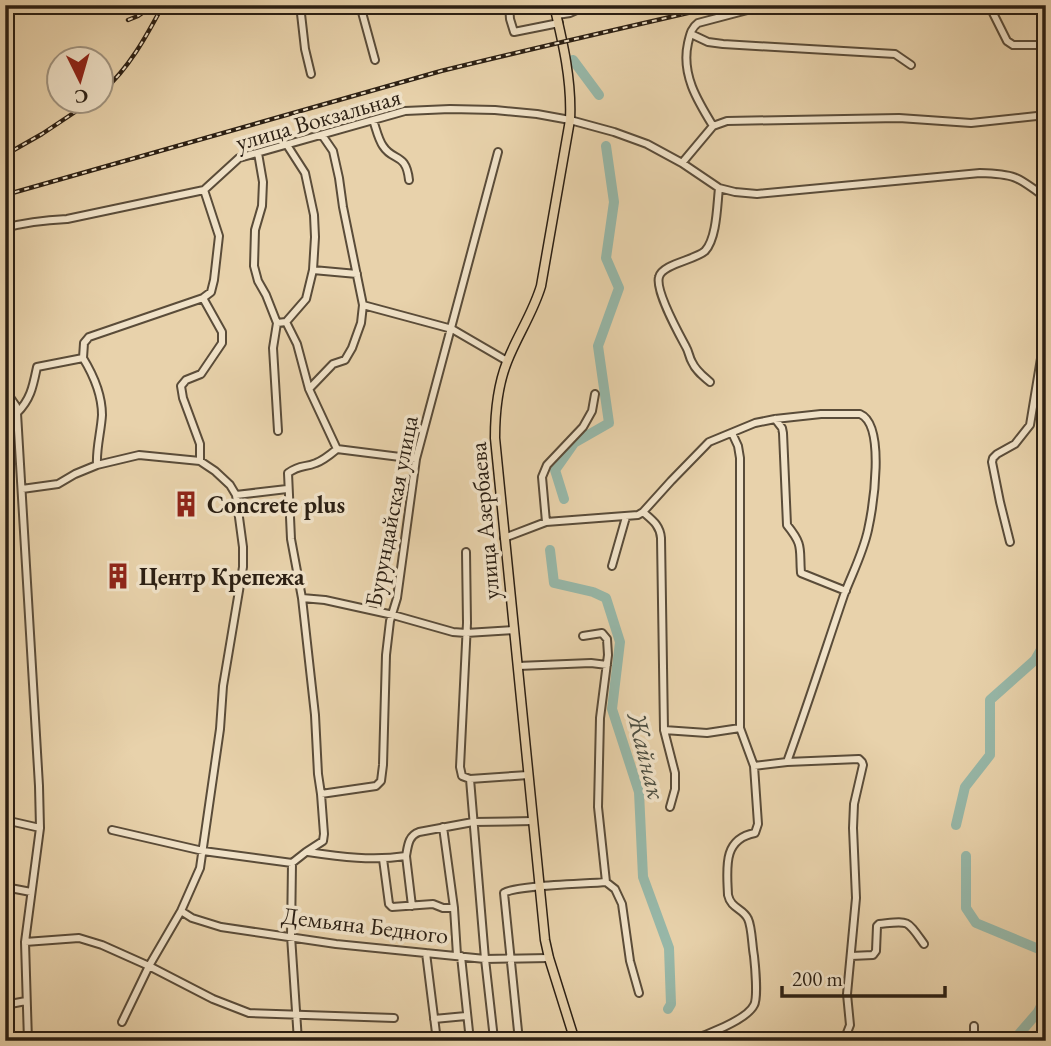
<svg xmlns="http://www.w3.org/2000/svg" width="1051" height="1046" font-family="'EB Garamond',serif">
  <rect width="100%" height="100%" fill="#e8d2ab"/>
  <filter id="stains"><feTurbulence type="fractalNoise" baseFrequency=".00286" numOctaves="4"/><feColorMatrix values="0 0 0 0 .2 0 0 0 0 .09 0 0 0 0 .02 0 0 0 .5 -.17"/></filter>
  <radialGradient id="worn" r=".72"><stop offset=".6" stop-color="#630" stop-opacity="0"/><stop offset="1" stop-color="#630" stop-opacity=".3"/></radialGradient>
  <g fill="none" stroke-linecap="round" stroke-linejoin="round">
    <path stroke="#97b8a9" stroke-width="10" d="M573,60L599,95
      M564,499L555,470L574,443L609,423L598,346L619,288L606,258L614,202L606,146
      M550,550L554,583L593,592L606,598L620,642L612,709L639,792L643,877L669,948L671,1004L668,1009
      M956,825L965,787L990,755V700L1035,660L1046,641
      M966,856V908L976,923L1046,952
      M1013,1041L1038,1012L1046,996"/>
    <g stroke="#5a4c39" stroke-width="10">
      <path id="minor" d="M300,5L305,49L311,74
        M360,5L375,60
        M509,5L510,19L514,32L559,23
        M989,5L1007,41L1013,45H1046
        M557,15L570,13L588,5
        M691,34L708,42L723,44L895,54L911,65
        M373,120C376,128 378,139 383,146C393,162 406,152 409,180
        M713,126C697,100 681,74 688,43C690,35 691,28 698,23L766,5
        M258,153L263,182L262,206L255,230L254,266L258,281L266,295L277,323L286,322L306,299L313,270L315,237L314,215L305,173L287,145
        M682,163L713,126L727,121L899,118L971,123L1046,115
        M5,228C26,222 46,220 67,219L204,190L239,158L405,111L450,109L495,110L537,114L570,120L614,132L647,144L682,163L719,188L735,192L757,194L980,173C1016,174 1018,177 1046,198
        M313,270L357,274
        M363,305L452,329L507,361
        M286,322L297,344L309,389L337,449
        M277,323L273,348L278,431
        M83,358C94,376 102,394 102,415C101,432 96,448 97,465
        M710,382C703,376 696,371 692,362C689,357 689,352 686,347C679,334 655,291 659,277C662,264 695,260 705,251C717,238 717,205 719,188
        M309,389L333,364L345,360L352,348L361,323L363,305L343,207L339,178L333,151L322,135
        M5,390L16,406L17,413L39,786L40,828L25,942L28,1041
        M17,413C31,399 33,386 37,367L83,358L84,343L89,337L203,298L211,292L214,280L219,236L204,190
        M775,419L782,428L783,433L787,525C804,546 799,548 801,573L846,591
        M200,461V444L183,398L181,386L186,380L201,374L222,343V332L203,298
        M22,489L58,484L75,474L97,465L139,455L200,461L215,471L230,485L236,495L243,547V567L223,686L220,729L200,868L181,911L149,966L122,1022
        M236,495L287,489
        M643,512C652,520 660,525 661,538L664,730L675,773V789L670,807
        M546,522L542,477L547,465L583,427L592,411L595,394
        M504,538L546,522L638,515L643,512L671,481L709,442L755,423L775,419L821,414H860C886,425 873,507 868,530C863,553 852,574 844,595C825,651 807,707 787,762L754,766
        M1010,542L1000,502L992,462L993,458L997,454L1015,444L1030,425L1046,328
        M466,552L467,623L460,767L462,776L470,779L528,775
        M612,566L626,517
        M302,598L325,600L393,615L453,632L466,633L514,630
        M583,636L602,633L607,639L608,655L600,718L598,807L606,882L615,889L622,904L630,961L639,993
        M518,666L591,663L607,665
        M664,730L707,733L740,728
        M787,762L859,759L862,762L863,765L854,804L853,828L856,898L847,994L850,1025L845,1038L794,1041
        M470,779L485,959L494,1039
        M321,794L376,786L381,781L383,765L386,655L390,621L397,598L416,459L498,152
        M5,820L40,828
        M443,827L454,908L457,955
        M112,830L203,851L292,863
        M308,852C341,857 373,861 406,856C408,846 408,836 419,832L473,822L533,821
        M406,856L412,906
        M383,859L389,904L392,907L433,904L443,908H454
        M5,887L31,892
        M181,911L192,918L221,927L336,944L485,959L549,958
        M25,942L79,938L102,945L149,966L213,999L249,1013L394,1018
        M426,953L437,1041
        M461,956L470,1041
        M851,956L873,955L876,951L877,926L879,924C910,921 906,919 924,944
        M5,1005L26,1001
        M434,1019L466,1016
        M298,1041L291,936L292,863L306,852L323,841L324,834L321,794L318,774L315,715L302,598L291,539L288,473C301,464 304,468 316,463C324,460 331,454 337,449L416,459
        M519,1041L504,893C516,885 587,884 606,882
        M688,1041C704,1036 747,1020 754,1005C758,998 755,965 754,956C752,946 752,927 748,919C743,908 731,909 728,895C727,869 722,839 755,833L758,824L754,766L740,728V458L738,446L732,433
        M968,1041L974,1035V1026"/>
    </g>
    <g stroke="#2b1f13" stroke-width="11">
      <path id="major" d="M554,5C563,43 572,81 570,120L541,286C533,313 517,336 507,362C498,385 495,413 495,438L545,940L549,958L575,1041"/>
    </g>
    <use href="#minor" stroke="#f0e2c8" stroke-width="6"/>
    <use href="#major" stroke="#e8d2ab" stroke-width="8"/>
    <g stroke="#2b1f13" stroke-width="4.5">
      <path id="rail" d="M128,20L138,16L154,5
        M102,92C129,68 146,37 163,5
        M5,155L42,134L90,102
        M5,195L441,71C534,48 628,27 722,5"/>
    </g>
    <use href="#rail" stroke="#f0e2c8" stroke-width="2" stroke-dasharray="5" stroke-linecap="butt"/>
  </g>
  <defs>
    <g id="building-bare" transform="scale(2.1)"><path d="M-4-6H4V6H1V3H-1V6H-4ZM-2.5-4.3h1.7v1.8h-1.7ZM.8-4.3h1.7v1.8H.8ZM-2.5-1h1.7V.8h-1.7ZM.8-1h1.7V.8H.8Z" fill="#8f2418" stroke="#f0e2c8" stroke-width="2.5" paint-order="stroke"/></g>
  </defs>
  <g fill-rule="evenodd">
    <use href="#building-bare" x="186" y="504"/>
    <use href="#building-bare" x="118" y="576"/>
  </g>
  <g text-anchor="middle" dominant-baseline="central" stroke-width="7" stroke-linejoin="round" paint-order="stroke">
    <g font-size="24" fill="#2b1f13" stroke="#f0e2c8">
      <text transform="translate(318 119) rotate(-16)">улица Вокзальная</text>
      <text transform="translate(391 511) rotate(-79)">Бурундайская улица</text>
      <text transform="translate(484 521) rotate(-95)">улица Азербаева</text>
      <text transform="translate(365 925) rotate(7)">Демьяна Бедного</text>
    </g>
    <g font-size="24" font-weight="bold" fill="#2b1f13" stroke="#f0e2c8" text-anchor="start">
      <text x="207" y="504">Concrete plus</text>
      <text x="139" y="576">Центр Крепежа</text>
    </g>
    <g font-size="26" font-style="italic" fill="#4b4d40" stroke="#f0e2c8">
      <text transform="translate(647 756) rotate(76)">Жайнак</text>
    </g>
  </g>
  <rect width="1051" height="1046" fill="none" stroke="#e8d2ab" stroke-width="28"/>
  <rect x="7" y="7" width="1037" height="1032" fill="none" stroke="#2b1f13" stroke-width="3.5"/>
  <rect x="14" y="14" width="1023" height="1018" fill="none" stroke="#2b1f13" stroke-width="2"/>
  <g transform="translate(80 80) rotate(175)"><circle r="33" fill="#f0e2c8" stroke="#a19480" stroke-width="2"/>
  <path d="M0-5L12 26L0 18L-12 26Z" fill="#8f2418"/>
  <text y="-10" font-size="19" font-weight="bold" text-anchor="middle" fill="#2b1f13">С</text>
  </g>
  <path d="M782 986v10h163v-10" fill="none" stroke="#2b1f13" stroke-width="3.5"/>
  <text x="792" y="986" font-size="21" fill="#2b1f13" stroke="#f0e2c8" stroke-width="5" paint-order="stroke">200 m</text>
  <rect width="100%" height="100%" filter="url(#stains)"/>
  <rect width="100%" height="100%" fill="url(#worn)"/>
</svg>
